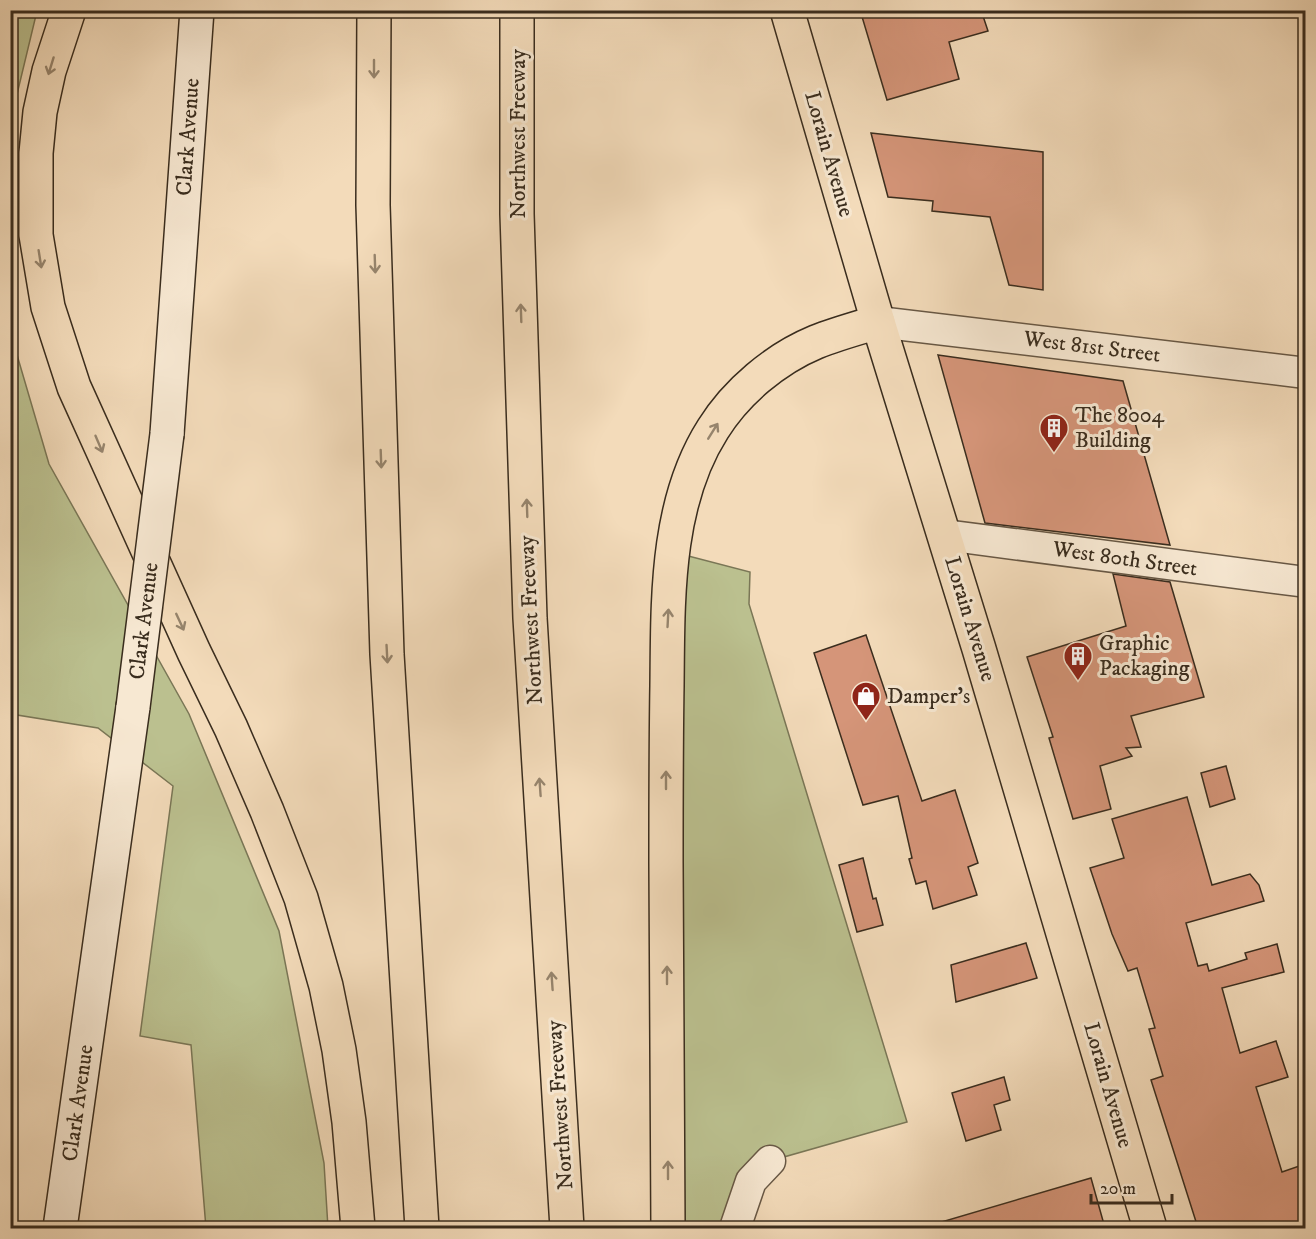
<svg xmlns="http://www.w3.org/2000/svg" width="1316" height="1239" font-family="'IM FELL DW Pica',serif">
  <rect width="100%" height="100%" fill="#f3dbba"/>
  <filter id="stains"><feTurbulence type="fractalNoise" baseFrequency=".00333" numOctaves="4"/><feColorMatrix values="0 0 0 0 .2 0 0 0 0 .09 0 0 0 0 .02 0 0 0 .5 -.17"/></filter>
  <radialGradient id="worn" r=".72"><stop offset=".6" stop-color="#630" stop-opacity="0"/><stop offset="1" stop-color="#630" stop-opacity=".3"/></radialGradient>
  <path fill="#bbc08f" stroke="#7a7656" stroke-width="1.5" d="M11,10L37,11L12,115L11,131Z
    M10,331L49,464L189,714L279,931L324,1163L328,1228H206L191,1045L140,1036L173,786L98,728L11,714Z
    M673,552L750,572L749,604L907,1122L770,1161L737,1228H668Z"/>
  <path fill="#d59579" stroke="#3a2d1e" stroke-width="1.5" d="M860,10H981L988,31L949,42L959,79L887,100Z
    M871,133L1043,152V290L1009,285L990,217L932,211L933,201L888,197Z
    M938,355L1123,381L1170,545L985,523Z
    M1113,574L1170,582L1204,697L1131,716L1141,747L1126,748L1132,756L1100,766L1111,809L1073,819L1049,738L1053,737L1027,657L1126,626Z
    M866,635L922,801L955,790L978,863L968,867L977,895L933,909L926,881L916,884L909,859L912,858L898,796L863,805L814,653Z
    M1226,766L1235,799L1210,807L1201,773Z
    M1187,797L1212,885L1250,874L1259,885L1264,901L1186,923L1198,966L1207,964L1209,971L1247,959L1245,953L1277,944L1284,972L1222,988L1240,1053L1276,1041L1288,1077L1256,1087L1282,1172L1305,1164V1228H1198L1151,1080L1163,1076L1149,1029L1155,1028L1137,968L1128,971L1112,934L1090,868L1124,858L1112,819Z
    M863,858L873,899L876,898L883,925L857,932L839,865Z
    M1026,943L1037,978L956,1002L951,965Z
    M1004,1077L1010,1100L994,1105L1001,1130L966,1141L952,1093Z
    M1091,1178L1105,1228H939L938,1223Z"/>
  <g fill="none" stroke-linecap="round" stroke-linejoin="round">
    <g stroke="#685845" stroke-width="33">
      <path id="street" d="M878,322L1306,373
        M945,535L1306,582
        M737,1228L736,1225L751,1181L770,1161"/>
    </g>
    <g stroke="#3a2d1e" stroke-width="36">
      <path id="secondary" d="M167,434L197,10
        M60,1228L133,707"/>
    </g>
    <g stroke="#3a2d1e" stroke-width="36">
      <path id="primary" d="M787,10L878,322L979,649L1150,1228"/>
    </g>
    <g stroke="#3a2d1e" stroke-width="36">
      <path id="highway" d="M69,10L49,71L40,112L36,153V235L48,307L74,387L194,652L231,728L267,811L301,898L326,986L339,1050L349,1122L358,1228
        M374,10L373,205L387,654L422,1228
        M517,10V214L530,618L567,1228
        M668,1228C667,1107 667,985 666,863C666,804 666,745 667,686C668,601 665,504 713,429C736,392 775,359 816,342C836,334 858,328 878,322"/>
    </g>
    <use href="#street" stroke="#f7e8d2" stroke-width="30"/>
    <use href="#secondary" stroke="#f7e8d2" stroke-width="33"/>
    <use href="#primary" stroke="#f3dbba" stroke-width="33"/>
    <use href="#highway" stroke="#f3dbba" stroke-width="33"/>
    <g stroke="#3a2d1e" stroke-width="36" stroke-linecap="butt">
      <path id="secondary-bridge" d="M133,707L167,434"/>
    </g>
    <use href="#secondary-bridge" stroke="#f7e8d2" stroke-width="33"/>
  </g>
  <defs><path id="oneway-shaft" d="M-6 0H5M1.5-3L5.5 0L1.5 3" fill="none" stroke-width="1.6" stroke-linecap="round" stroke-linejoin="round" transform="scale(1.5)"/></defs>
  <g stroke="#96846c">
    <use href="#oneway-shaft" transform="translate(51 66) rotate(107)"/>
    <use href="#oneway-shaft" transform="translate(374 69) rotate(90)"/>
    <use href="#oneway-shaft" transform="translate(40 259) rotate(81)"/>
    <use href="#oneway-shaft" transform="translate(375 264) rotate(88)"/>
    <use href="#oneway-shaft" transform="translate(521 313) rotate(-92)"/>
    <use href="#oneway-shaft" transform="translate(713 431) rotate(-58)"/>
    <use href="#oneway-shaft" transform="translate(99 444) rotate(67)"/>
    <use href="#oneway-shaft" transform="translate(381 459) rotate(88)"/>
    <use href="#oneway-shaft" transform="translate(527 508) rotate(-92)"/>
    <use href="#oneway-shaft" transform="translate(668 618) rotate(-87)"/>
    <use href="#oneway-shaft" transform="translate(180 622) rotate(65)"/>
    <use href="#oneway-shaft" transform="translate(387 654) rotate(87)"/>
    <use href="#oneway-shaft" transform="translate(666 780) rotate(-90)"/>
    <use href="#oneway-shaft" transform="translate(540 787) rotate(-94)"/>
    <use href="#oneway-shaft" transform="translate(667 975) rotate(-90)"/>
    <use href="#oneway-shaft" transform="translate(552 981) rotate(-94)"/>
    <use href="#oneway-shaft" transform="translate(668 1170) rotate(-90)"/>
  </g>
  <defs>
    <g id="building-pin" transform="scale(1.5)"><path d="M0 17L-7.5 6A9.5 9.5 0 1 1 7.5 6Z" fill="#8f2418" stroke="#f7e8d2"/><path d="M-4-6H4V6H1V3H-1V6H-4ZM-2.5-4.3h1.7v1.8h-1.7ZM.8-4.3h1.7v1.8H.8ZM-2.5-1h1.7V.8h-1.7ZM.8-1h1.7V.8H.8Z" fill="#fff"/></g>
    <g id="shop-pin" transform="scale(1.5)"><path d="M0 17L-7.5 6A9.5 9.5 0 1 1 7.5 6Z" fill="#8f2418" stroke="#f7e8d2"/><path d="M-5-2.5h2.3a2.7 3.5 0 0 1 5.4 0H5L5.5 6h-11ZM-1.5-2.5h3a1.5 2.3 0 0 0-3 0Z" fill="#fff"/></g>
  </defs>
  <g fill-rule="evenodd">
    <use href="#building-pin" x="1054" y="428"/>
    <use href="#building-pin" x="1078" y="656"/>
    <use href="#shop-pin" x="866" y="696"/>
  </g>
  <g text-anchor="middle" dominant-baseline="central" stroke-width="6" stroke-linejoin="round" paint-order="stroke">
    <g font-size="22" fill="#3a2d1e" stroke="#f7e8d2">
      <text transform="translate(518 134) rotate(-90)">Northwest Freeway</text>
      <text transform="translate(188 137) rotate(-86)">Clark Avenue</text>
      <text transform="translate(829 154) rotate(74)">Lorain Avenue</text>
      <text transform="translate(1092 347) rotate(7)">West 81st Street</text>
      <text transform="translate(1125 559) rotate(8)">West 80th Street</text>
      <text transform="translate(970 619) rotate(73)">Lorain Avenue</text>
      <text transform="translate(531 620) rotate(-93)">Northwest Freeway</text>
      <text transform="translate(144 621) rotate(-83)">Clark Avenue</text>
      <text transform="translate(1108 1085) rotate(74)">Lorain Avenue</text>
      <text transform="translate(78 1103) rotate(-82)">Clark Avenue</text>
      <text transform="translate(560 1105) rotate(-94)">Northwest Freeway</text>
    </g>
    <g font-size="22" fill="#3a2d1e" stroke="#f7e8d2" text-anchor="start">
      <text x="1075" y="415">The 8004<tspan x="1075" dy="25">Building</tspan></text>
      <text x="1099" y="643">Graphic<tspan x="1099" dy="25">Packaging</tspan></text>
      <text x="887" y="696">Damper's</text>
    </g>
  </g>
  <rect width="1316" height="1239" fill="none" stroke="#f3dbba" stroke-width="36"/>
  <rect x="12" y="12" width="1292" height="1215" fill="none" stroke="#3a2d1e" stroke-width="3"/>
  <rect x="18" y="18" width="1280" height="1203" fill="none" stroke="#3a2d1e" stroke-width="1.5"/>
  <path d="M1091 1194v9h81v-9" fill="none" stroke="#3a2d1e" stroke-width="3"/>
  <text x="1100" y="1194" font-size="18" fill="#3a2d1e" stroke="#f7e8d2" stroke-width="4.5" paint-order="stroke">20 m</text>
  <rect width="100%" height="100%" filter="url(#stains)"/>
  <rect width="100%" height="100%" fill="url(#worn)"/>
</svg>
